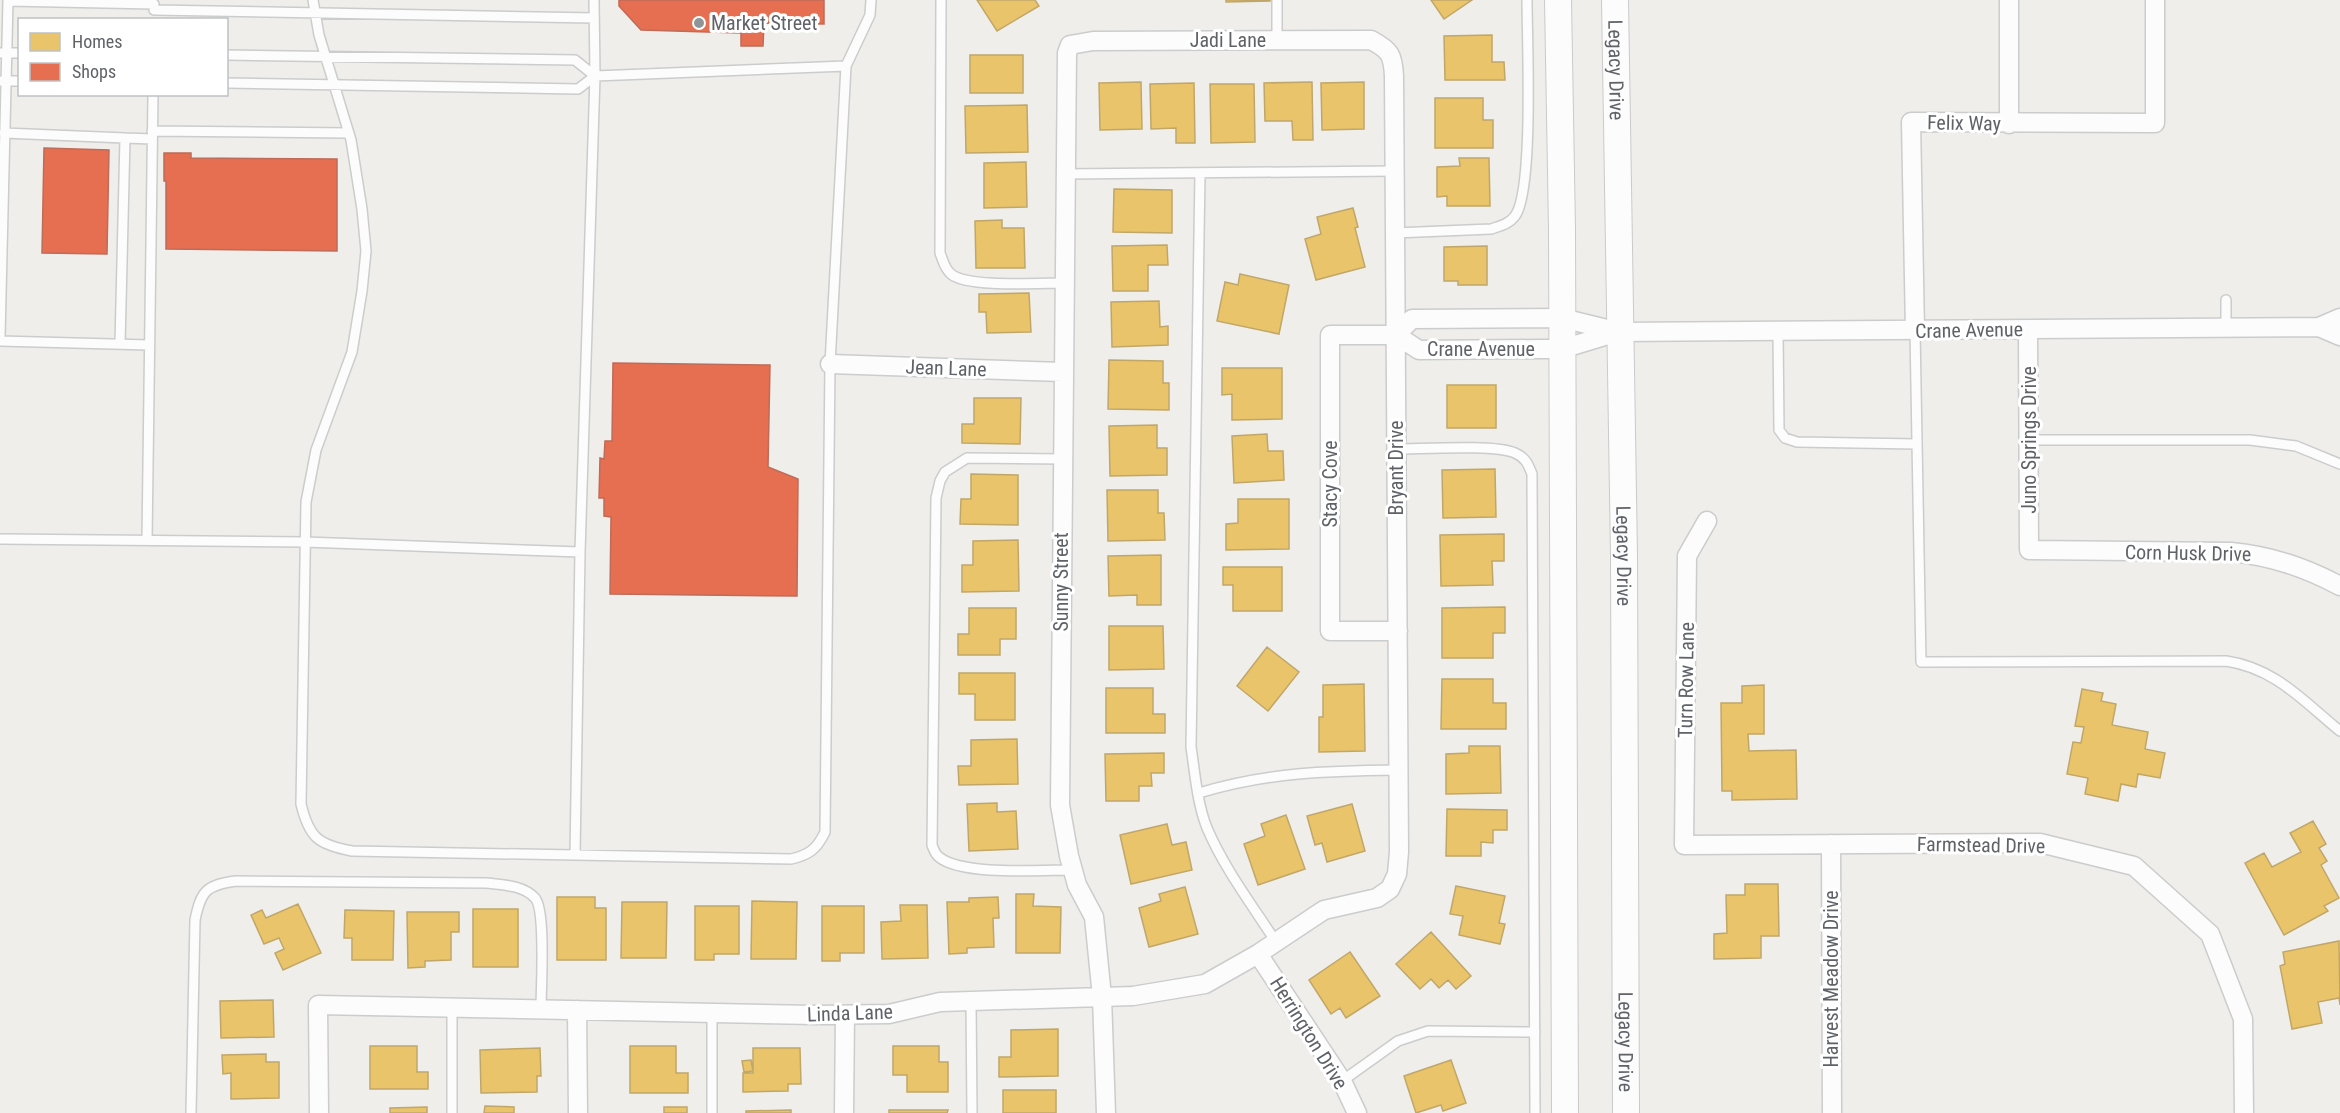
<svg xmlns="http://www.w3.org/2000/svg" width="2340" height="1113" font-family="'Roboto Condensed',sans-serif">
  <rect width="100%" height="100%" fill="#efeeea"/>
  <path fill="#e9c46a" stroke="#c0a769" stroke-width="1.5" d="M977,0H1035L1039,6L997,31Z
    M1226,0H1270V1L1226,2Z
    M1431,0H1472L1444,19Z
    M1492,35V62H1504L1505,80H1445L1444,36Z
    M970,55H1023V93H970Z
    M1141,82L1142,129L1100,130L1099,83Z
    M1312,82L1313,140H1293L1292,121H1265L1264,83Z
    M1364,82V129L1322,130L1321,83Z
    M1194,83L1195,143H1176V128L1151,129L1150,84Z
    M1210,84H1254L1255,142L1211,143Z
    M1435,98H1483V120H1493V148H1435Z
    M1027,105L1028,152L966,153L965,106Z
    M1459,158H1489L1490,206H1447V196L1437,197V167L1460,166Z
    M1026,162L1027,207L984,208V163Z
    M1114,189L1172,190V233L1113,232Z
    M1353,208L1358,227L1355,228L1365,267L1316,280L1305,239L1321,234L1317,217Z
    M1002,220V228H1024L1025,268H976L975,221Z
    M1167,245L1168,265H1148V291H1113L1112,246Z
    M1487,246V285H1458V281H1444V247Z
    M1240,274L1289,285L1279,334L1217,321L1225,282L1238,285Z
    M1029,293L1031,332L987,333L986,312H979V294Z
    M1159,301L1160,327L1168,326V345L1112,347L1111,302Z
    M1109,360L1163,361V383H1169V410L1108,409Z
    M1222,368H1282V419L1232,420V394L1222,395Z
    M1447,385H1496V428H1447Z
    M974,398H1021L1020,444L962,443V424H974Z
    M1157,425V448H1167V475L1110,476L1109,426Z
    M1267,434L1268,451H1283L1284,480L1234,483L1232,436Z
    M1495,469L1496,517L1443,518L1442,470Z
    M971,474L1018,475V525L960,524L961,499H971Z
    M1107,490H1158V513H1164L1165,540L1108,541Z
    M1238,499H1289V549L1226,550V524L1238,523Z
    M1504,534V561H1492L1493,585L1441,586L1440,535Z
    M1018,540L1019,591L962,592V565H973V541Z
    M1161,555V605H1137V595L1109,596L1108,556Z
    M1223,567H1282V611H1233V585H1223Z
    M1505,607V633H1493V658H1442V608Z
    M969,608H1016V639H1000V655H958V634H969Z
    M1109,626H1163L1164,669L1109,670Z
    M1267,647L1299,672L1268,711L1237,686Z
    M959,673H1015V720H975V694H959Z
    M1442,679H1493V703H1506V729H1441Z
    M1364,684L1365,751L1319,752V717H1323V685Z
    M1764,685V734H1748L1749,751L1796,750L1797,799L1732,800V791H1722L1721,703H1742V686Z
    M1106,688H1153V714H1165V733H1106Z
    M2082,689L2103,693L2101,701L2116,704L2112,725L2148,732L2145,749L2165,753L2160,778L2138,774L2136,787L2121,784L2118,801L2085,794L2088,778L2067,774L2073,742L2081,743L2084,727L2075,726Z
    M1017,739L1018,784L959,785L958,766H971V740Z
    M1469,746H1500L1501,793L1446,794V754L1469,753Z
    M1164,753V773H1151L1152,786H1139V801H1106L1105,754Z
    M997,803V812L1016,811L1018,849L969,851L967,804Z
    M1352,804L1365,851L1327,862L1322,843L1315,845L1307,816Z
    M1447,809L1507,810V830H1493V843L1481,842V856H1446Z
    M1286,815L1305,869L1258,885L1244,844L1265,836L1261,824Z
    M2313,821L2326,844L2319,848L2327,861L2321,865L2339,898L2324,906L2328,911L2284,935L2245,863L2264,853L2272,867L2301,852L2290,833Z
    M1167,824L1172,845L1186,842L1192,870L1131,884L1120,835Z
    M1745,884H1778L1779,936H1761V958L1714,959V934L1727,933L1726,895H1745Z
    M1456,886L1505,896L1499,923L1505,924L1500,944L1459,935L1463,916L1450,914Z
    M1185,887L1198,934L1149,947L1139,908L1161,901L1159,894Z
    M1016,894H1034L1033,906L1061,907L1060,953H1016Z
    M557,897H595V908H606V960H557Z
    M998,897L999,918H993L994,947L967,948V953L949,954L947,902H969V898Z
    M752,901L797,902L796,959H751Z
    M622,902H667L666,958H621Z
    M298,904L321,953L283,970L275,953L284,949L279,938L264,944L251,915L262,910L266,918Z
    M900,905H927L928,958L882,959L881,922L901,921Z
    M695,906H739V954H714V960H695Z
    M822,906H864V953H840V961H822Z
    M473,909H518V967H473Z
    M345,910L394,911L393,960H352V938H344Z
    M407,912H459V932H451V960L425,961V967L408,968Z
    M1431,932L1471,976L1456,989L1448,980L1439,988L1431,979L1420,989L1396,964Z
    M2339,941L2340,1005L2339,998L2318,1002L2322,1023L2292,1029L2280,966L2285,964L2283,952Z
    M1350,952L1380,996L1346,1018L1340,1008L1331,1014L1309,980Z
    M273,1000L274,1037L221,1038L220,1001Z
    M1058,1029V1076L999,1077V1057H1011V1030Z
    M370,1046H417V1072H428V1089H370Z
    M630,1046H676V1073H688V1093H630Z
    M893,1046H939V1062H948V1092H907V1075H893Z
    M540,1048L541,1076H537V1092L481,1093L480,1050Z
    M753,1048H800L801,1084H788V1091L743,1092V1073H753Z
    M266,1054V1062H279V1098L231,1099V1073L223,1074L222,1055Z
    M751,1060L753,1071L744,1072L742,1061Z
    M1451,1060L1466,1103L1443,1111L1441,1105L1416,1113L1404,1076Z
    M1003,1090H1056V1113H1003Z
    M485,1106L514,1107V1113H484Z
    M427,1107V1113H390V1108Z
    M664,1107H687V1113H664Z
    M791,1110V1113H746V1111Z
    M889,1110H948L947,1113H889Z"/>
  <path fill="#e76f51" stroke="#be6b58" stroke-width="1.5" d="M619,0H824V24L764,23L763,46H741V33L641,30L619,6Z
    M44,148L109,150L107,254L42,253Z
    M164,153H191V158L337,159V251L166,249V181H164Z
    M613,363L770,365L768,467L798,479L797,596L610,594L611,517L604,516V498H599L600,458L604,459L605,441H612Z"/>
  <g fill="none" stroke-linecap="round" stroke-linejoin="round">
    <g stroke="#cbcccc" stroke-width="12">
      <path id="lane" d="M313,0L319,35L351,140L362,209L366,251L362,291L352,352L316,450L306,502L301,804C309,838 319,845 352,851L791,859C809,855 817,849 825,832L830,364L846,66L595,76L580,552L575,855
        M594,0L595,76
        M941,0L940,253C943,260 944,268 951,274C967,288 1040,283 1063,283
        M1277,0V40
        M8,1L154,4
        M154,10L594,18
        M1,53H20
        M226,55L575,60L595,76
        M846,66L870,15L871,0
        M0,81H20
        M226,83L578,89L595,76
        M152,131L349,133
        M4,133L125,138
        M1200,173L1191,747C1195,773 1197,803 1207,828C1224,868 1252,905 1276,942
        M1064,174L1394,171
        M1395,233L1491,229C1500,226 1509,224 1515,216C1534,190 1527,39 1527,0
        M2226,300V328
        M1915,331L1921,662L2226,661C2275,668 2303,701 2340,731
        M1778,332L1779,430L1785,438L1797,442L1917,444
        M0,337L8,0
        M0,341L149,345
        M120,344L125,138L152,139
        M2029,440H2250L2296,446L2340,464
        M1396,449C1421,449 1496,444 1515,453C1526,458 1528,464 1532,474L1535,1113
        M1062,459L967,458L945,472L940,481L936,498L932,845C934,850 935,854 939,857C962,876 1042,870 1073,870
        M0,539L305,542L580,552
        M147,540L153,94
        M1199,793C1269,772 1326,771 1399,770
        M971,1001L972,1113
        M452,1008V1113
        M1342,1081L1398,1041L1428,1031L1535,1032
        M191,1113L195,920C201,890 207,885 236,881L486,883C503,885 523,885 535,898C546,910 541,989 541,1009
        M712,1113V1013"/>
    </g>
    <g stroke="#cbcccc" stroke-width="21">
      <path id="street" d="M2009,124V0
        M2319,327L2340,336
        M2028,330L2029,550L2231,552C2271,556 2304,567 2340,586
        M1915,331L1911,122L2155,123V0
        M1396,335L1412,319L1562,318L1619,332L2319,327L2340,318
        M1396,335H1330V631H1398
        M1396,335L1419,350L1541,349H1562L1618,332
        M830,364L1063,372
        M1707,521L1687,556L1684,845L2040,843L2134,866L2210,934L2243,1019L2244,1113
        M1831,844L1832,1113
        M1258,954L1342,1081L1357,1113
        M577,1010L578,1113
        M319,1113L318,1005L814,1015L889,1014L940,1002L1133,996L1205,984L1258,954L1324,910L1377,898L1390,889L1397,874L1399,852L1394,76C1393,55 1390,50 1371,40L1093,41L1070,45L1067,53L1060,805L1069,856L1077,885L1094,917L1102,997L1106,1113
        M844,1113L845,1015"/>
    </g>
    <g stroke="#cacacb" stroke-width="28">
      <g id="secondary">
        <path d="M1558,0L1562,229L1565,1113"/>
        <path id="s1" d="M1615,0L1624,556L1626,1113"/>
      </g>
    </g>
    <use href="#lane" stroke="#fdfcfc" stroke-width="9"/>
    <use href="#street" stroke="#fdfcfc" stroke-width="18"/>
    <use href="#secondary" stroke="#fdfcfc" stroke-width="26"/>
  </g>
  <circle fill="#919496" stroke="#fff" stroke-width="2" cx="699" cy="23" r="6"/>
  <g text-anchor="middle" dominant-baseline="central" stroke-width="6" stroke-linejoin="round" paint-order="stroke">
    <g font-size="20" fill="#5f6368" stroke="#fff" text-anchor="start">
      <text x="711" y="23">Market Street</text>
    </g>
    <g font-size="20" fill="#5f6368" stroke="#fff">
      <text x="1228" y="40">Jadi Lane</text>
      <text stroke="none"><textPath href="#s1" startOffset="70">Legacy Drive</textPath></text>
      <text transform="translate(1964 123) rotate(1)">Felix Way</text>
      <text transform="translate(1969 330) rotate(-1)">Crane Avenue</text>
      <text x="1481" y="349">Crane Avenue</text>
      <text transform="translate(946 368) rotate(2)">Jean Lane</text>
      <text transform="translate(2029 440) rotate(-90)">Juno Springs Drive</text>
      <text transform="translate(1396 468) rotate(-90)">Bryant Drive</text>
      <text transform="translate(1330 484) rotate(-90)">Stacy Cove</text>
      <text transform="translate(2188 553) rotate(1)">Corn Husk Drive</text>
      <text stroke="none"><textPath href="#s1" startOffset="556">Legacy Drive</textPath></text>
      <text transform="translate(1061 582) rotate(-90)">Sunny Street</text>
      <text transform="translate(1686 680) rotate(-89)">Turn Row Lane</text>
      <text transform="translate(1981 845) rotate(1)">Farmstead Drive</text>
      <text transform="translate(1831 979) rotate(-90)">Harvest Meadow Drive</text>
      <text transform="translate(850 1013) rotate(-2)">Linda Lane</text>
      <text transform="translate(1309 1033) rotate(58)">Herrington Drive</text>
      <text stroke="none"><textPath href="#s1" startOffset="1042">Legacy Drive</textPath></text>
    </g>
  </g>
  <rect x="18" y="18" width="210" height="78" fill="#ffffff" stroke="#bfc1c3" stroke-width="1.5"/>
  <rect x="30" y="33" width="30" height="18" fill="#e9c46a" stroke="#bfc1c3" stroke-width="1.5"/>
  <text x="72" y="48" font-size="18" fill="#5f6368">Homes</text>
  <rect x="30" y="63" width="30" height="18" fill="#e76f51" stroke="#bfc1c3" stroke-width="1.5"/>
  <text x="72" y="78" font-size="18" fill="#5f6368">Shops</text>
</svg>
